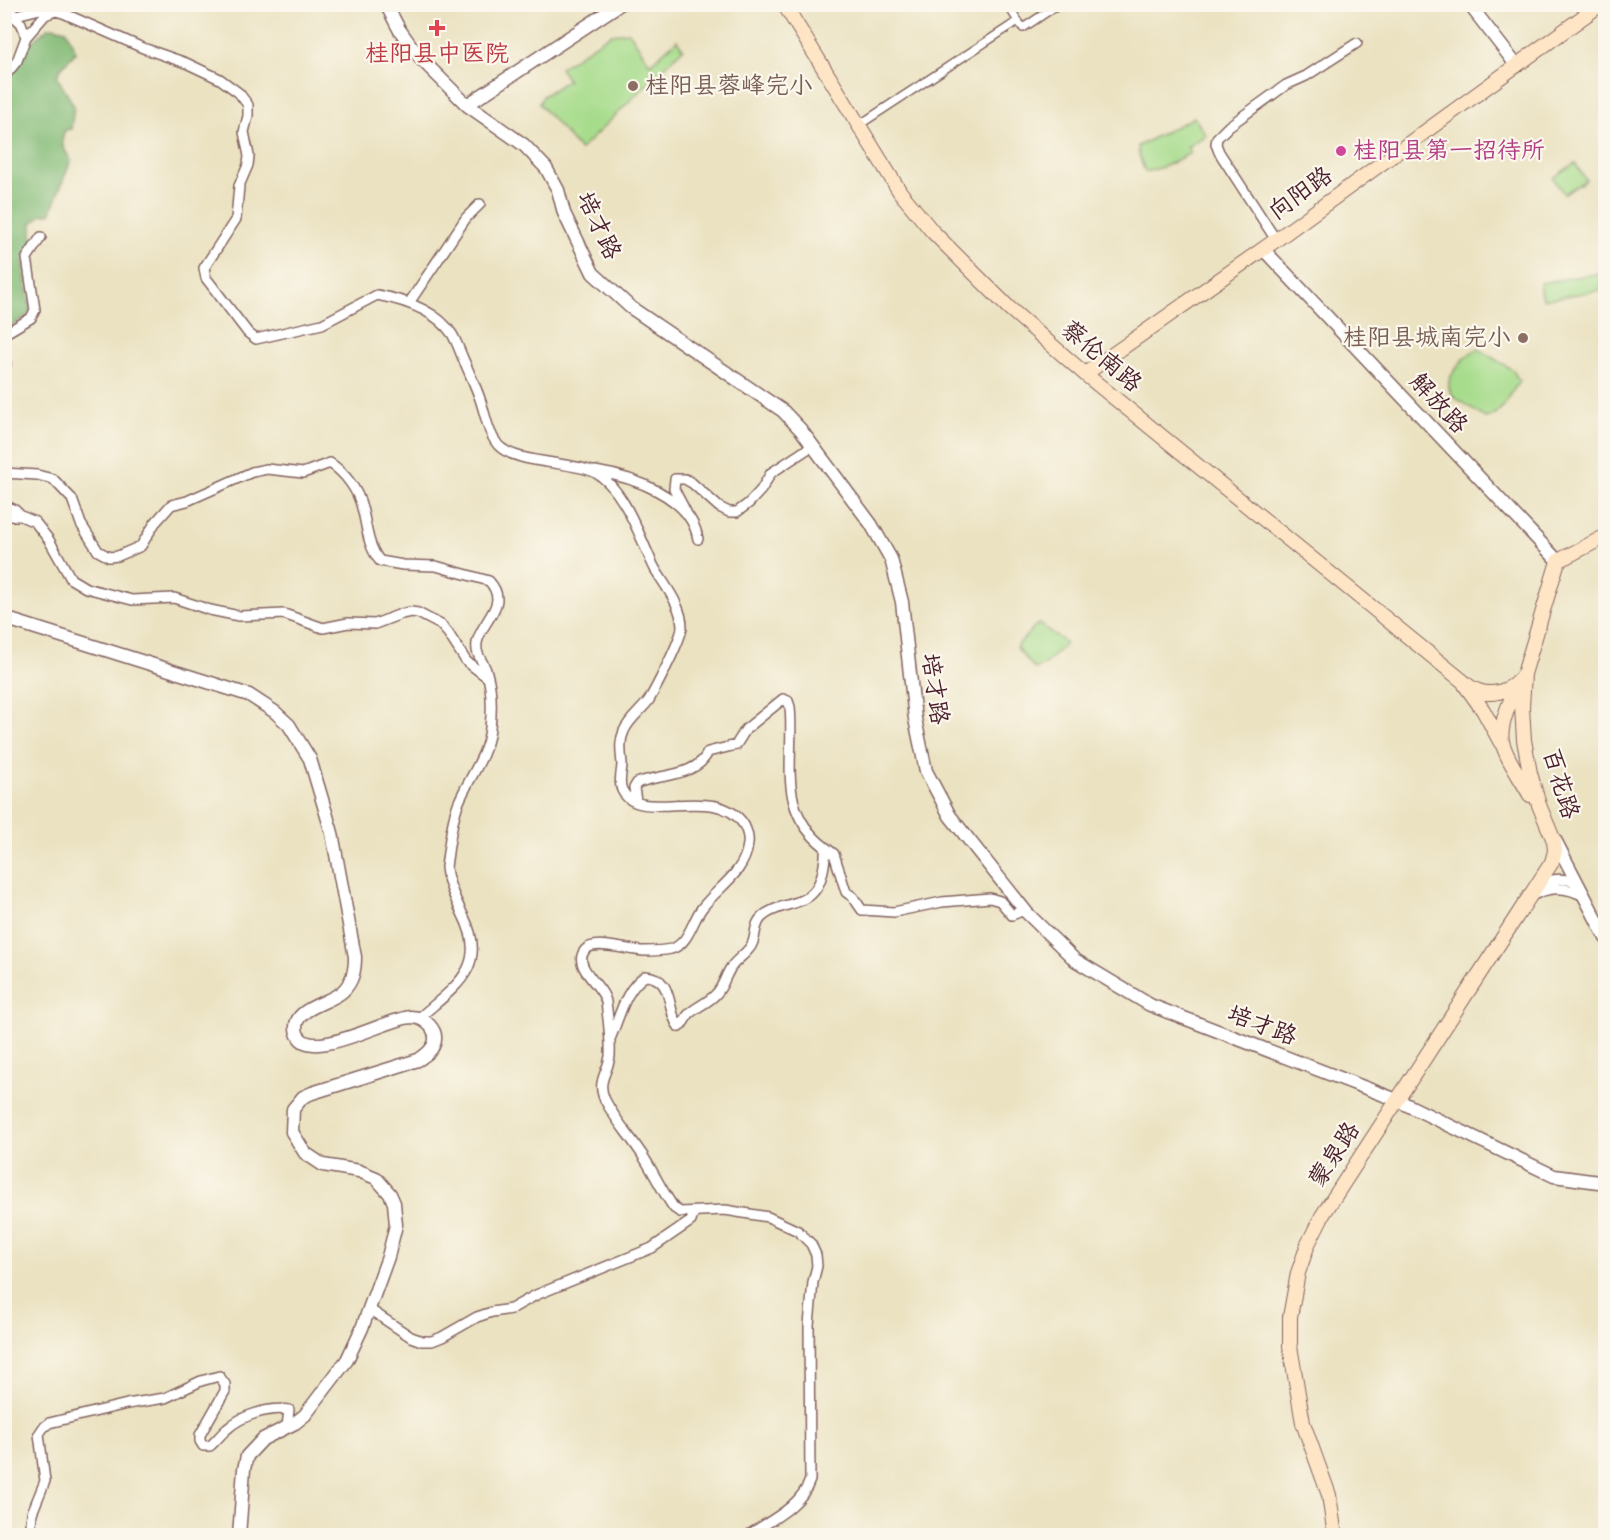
<svg xmlns="http://www.w3.org/2000/svg" width="1610" height="1540" font-family="Mynerve,'LXGW WenKai TC',sans-serif">
  <rect width="100%" height="100%" fill="#fbf7ec"/>
  <filter id="ink" filterUnits="userSpaceOnUse"><feTurbulence type="fractalNoise" baseFrequency=".0167" numOctaves="2"/><feDisplacementMap in="SourceGraphic" scale="12" xChannelSelector="R" yChannelSelector="G"/><feConvolveMatrix kernelMatrix="1 2 1 2 8 2 1 2 1" color-interpolation-filters="sRGB"/></filter>
  <filter id="wash" filterUnits="userSpaceOnUse"><feTurbulence type="fractalNoise" baseFrequency=".008" numOctaves="4" result="noise"/><feDisplacementMap in="SourceGraphic" scale="24" xChannelSelector="R" yChannelSelector="G"/><feGaussianBlur stdDeviation="1.35" result="paint"/><feColorMatrix in="noise" values="0 0 0 0 0 0 0 0 0 0 0 0 0 0 0 0 0 1.4 0 .05"/><feComposite in="paint" operator="in"/></filter>
  <g filter="url(#wash)">
    <rect width="100%" height="100%" fill="#ebe2c1"/>
    <path fill="#a7dc8c" stroke="#787e5c" stroke-width="1.5" d="M629,32L650,64L677,40L683,49L580,150L539,104L543,96L568,80L560,68L611,34Z
      M1194,117L1206,135L1187,147L1191,153L1163,167L1145,172L1139,155L1138,146Z
      M1575,163L1586,180L1564,194L1553,178Z
      M1599,273L1602,290L1543,300L1540,283Z
      M1478,349L1513,370L1519,381C1511,393 1501,417 1485,418L1453,396C1450,392 1448,387 1449,382C1451,372 1469,351 1478,349Z
      M1039,624L1066,643L1045,664L1035,669L1016,647L1034,627Z"/>
    <path fill="#85bc78" stroke="#686e52" stroke-width="1.5" d="M54,27L66,30L76,52L61,68L57,77L74,106L71,129L65,130C59,143 64,150 71,160L50,214H43L32,223V237L34,240L23,258L30,309L28,315L5,330V83L20,63L28,45L48,28Z"/>
  </g>
  <g filter="url(#ink)">
    <g fill="none" stroke-linecap="round" stroke-linejoin="round">
      <g stroke="#826360" stroke-width="10">
        <path id="pedestrian" d="M1007,4L1018,21
          M859,125L1018,21L1023,28L1059,4"/>
      </g>
      <g stroke="#826360" stroke-width="12">
        <path id="minor" d="M4,18L44,8L63,13L143,48L186,63L220,79L239,93L248,105V116L244,132L249,156L248,165L239,186L236,219L204,268L206,278L248,333L256,339L322,324L377,295C404,300 436,310 452,334C458,344 461,355 466,365C471,377 477,389 481,402C486,417 488,433 498,445C515,464 570,461 594,472C624,487 640,538 654,567C664,585 682,605 682,627C682,638 656,688 649,700C641,711 629,719 624,731C619,742 621,752 622,764C622,772 618,782 622,790C639,826 717,781 744,825C747,831 749,837 748,844C745,873 718,887 702,908C692,921 689,944 671,949C662,951 652,951 644,951C630,951 595,939 585,950C571,967 604,986 606,1002C608,1019 611,1038 610,1056C608,1073 596,1081 605,1100C615,1120 631,1137 643,1156C654,1173 662,1191 674,1208L680,1212L725,1210L768,1217L798,1231L811,1244L816,1255L817,1266L813,1282L809,1325L810,1480C801,1507 769,1521 747,1536
          M5,18L14,4
          M26,37L45,15L55,11
          M4,77L17,61L26,37L21,23L12,15
          M1276,240L1219,152L1216,144L1217,138L1229,126L1286,85L1306,76L1357,43
          M409,303L466,218L480,204
          M4,334L31,318L35,310L27,258L41,237
          M4,357L6,364L4,370
          M595,471C632,477 691,496 698,539
          M4,473L37,475L53,479L72,499L81,524L98,551L109,557L118,556L141,546L155,523L171,505L187,501L252,472L267,469L303,473L330,463C345,473 358,490 362,508C367,525 367,546 380,561L403,565L436,566L489,581C511,605 481,620 477,643C475,656 484,661 487,673C492,690 492,710 490,728C487,757 469,777 458,804C451,823 449,846 446,867C447,881 457,903 463,915C490,968 454,987 419,1018
          M4,505L15,510L21,516
          M686,512L674,489L675,479H685L692,483L719,507L729,512H737L749,503L761,490L771,473L812,446
          M4,516H21L35,522L49,540L71,579L86,588L132,600L174,598L210,610L239,616L284,614L323,628L348,623L375,624L401,614L411,612L418,613L441,625L448,633L466,661L488,678
          M825,847L834,854L846,892L853,897L862,910L894,912L942,902L990,898L1000,901L1012,915L1024,910
          M1537,887C1550,878 1563,877 1577,883
          M1530,897C1548,886 1567,886 1585,897
          M610,1039C620,1017 624,990 645,976C675,977 666,1012 679,1027C685,1023 685,1017 690,1013C698,1006 709,1002 716,994C724,986 725,975 732,966C737,959 746,954 751,946C757,937 753,925 762,917C778,902 806,907 817,887C823,877 826,858 825,847C775,809 795,760 790,707L788,701L783,699L746,729L736,745L708,752C697,777 660,774 637,783L634,788L636,801
          M369,1309L411,1337L422,1341H432L442,1337L477,1317L492,1312L511,1309L536,1295L652,1248L691,1221L694,1212
          M30,1536L32,1513L45,1481L39,1434L43,1428L49,1423L127,1404L165,1398L201,1381L219,1376L225,1384V1391L200,1435V1441L203,1446H210C216,1441 221,1434 227,1429C242,1415 269,1407 289,1410L287,1427"/>
      </g>
      <g stroke="#826360" stroke-width="15">
        <path id="tertiary" d="M386,4L399,29L419,57L467,105L524,145L546,168L558,190L564,213L593,273L630,307L783,411L801,430L871,524L891,559L902,602L915,719L926,771L950,816L1027,913L1075,960L1150,1005L1397,1100L1554,1176L1606,1183
          M1469,4L1517,66
          M467,105L620,4
          M1263,249L1558,561
          M4,618L249,695L275,712L289,725L310,759L332,833L355,957C355,970 353,981 343,991C330,1004 289,1008 297,1033C307,1065 388,1018 411,1017C425,1017 439,1030 434,1044C431,1052 424,1056 418,1060L312,1093L303,1097L293,1109L292,1132L305,1153L323,1165L359,1171L376,1178L390,1194L394,1203L396,1225L388,1257L362,1328L347,1360L305,1415L295,1423L263,1439L247,1456L244,1469L239,1536
          M1555,840L1606,938"/>
      </g>
      <g stroke="#826360" stroke-width="16">
        <path id="secondary" d="M784,4L900,192L932,231L1009,308L1085,374L1470,687C1489,699 1512,692 1524,674
          M1085,374L1276,240L1601,4
          M1519,684C1511,697 1499,726 1502,741C1505,757 1522,780 1530,795
          M1465,685L1483,710L1501,743
          M1335,1536L1329,1495L1303,1423L1290,1346V1317L1298,1273L1308,1244L1322,1216L1552,862L1555,851L1554,841L1539,805L1530,773L1524,740L1522,707L1524,674L1558,561L1606,536"/>
      </g>
      <use href="#pedestrian" stroke="#fff" stroke-width="7"/>
      <use href="#minor" stroke="#fff" stroke-width="9"/>
      <use href="#tertiary" stroke="#fff" stroke-width="12"/>
      <use href="#secondary" stroke="#fde5c5" stroke-width="14"/>
    </g>
  </g>
  <path fill="#e0444e" stroke="#fbf7ec" stroke-width="2" d="M434 19h6v6h6v6h-6v6h-6v-6h-6v-6h6z"/>
  <g fill="#8d6e63" stroke="#fbf7ec" stroke-width="2">
    <circle cx="633" cy="86" r="6"/>
    <circle cx="1523" cy="338" r="6"/>
  </g>
  <circle fill="#d1479c" stroke="#fbf7ec" stroke-width="2" cx="1341" cy="151" r="6"/>
  <g text-anchor="middle" dominant-baseline="central" stroke-width="4.5" stroke-linejoin="round" paint-order="stroke">
    <g font-size="24" fill="#be3a42" stroke="#fbf7ec">
      <text x="437" y="54">桂阳县中医院</text>
    </g>
    <g font-size="24" fill="#785e54" stroke="#fbf7ec" text-anchor="start">
      <text x="645" y="86">桂阳县蓉峰完小</text>
      <text x="1511" y="338" text-anchor="end">桂阳县城南完小</text>
    </g>
    <g font-size="24" fill="#b23c85" stroke="#fbf7ec" text-anchor="start">
      <text x="1353" y="151">桂阳县第一招待所</text>
    </g>
    <g font-size="24" fill="#4a1f2b" stroke="#fbf7ec">
      <text transform="translate(1301 194) rotate(-36)">向阳路</text>
      <text transform="translate(598 226) rotate(65)">培才路</text>
      <text transform="translate(1101 357) rotate(40)">蔡伦南路</text>
      <text transform="translate(1438 404) rotate(47)">解放路</text>
      <text transform="translate(934 689) rotate(82)">培才路</text>
      <text transform="translate(1560 784) rotate(73)">百花路</text>
      <text transform="translate(1262 1026) rotate(21)">培才路</text>
      <text transform="translate(1335 1155) rotate(-57)">蒙泉路</text>
    </g>
  </g>
  <rect width="1610" height="1540" fill="none" stroke="#fbf7ec" stroke-width="24"/>
</svg>
